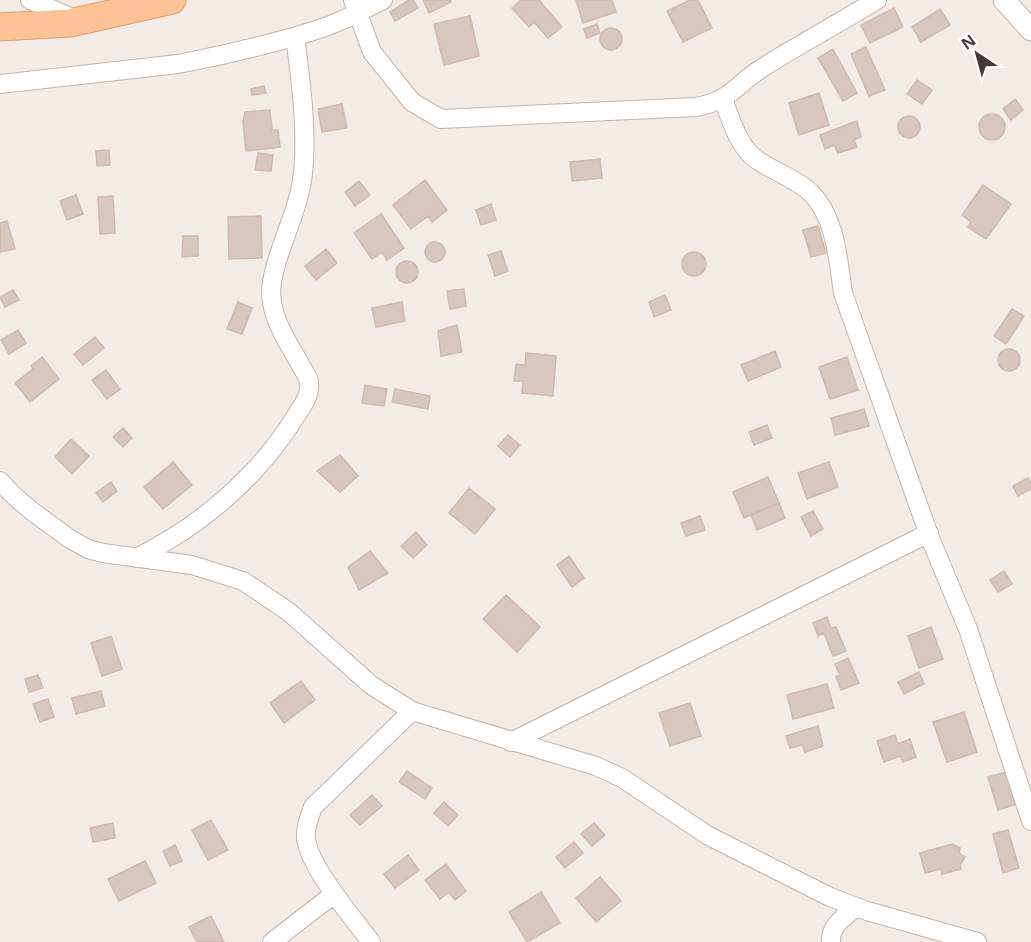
<svg xmlns="http://www.w3.org/2000/svg" width="1031" height="942" font-family="'Noto Sans',sans-serif">
  <rect width="100%" height="100%" fill="#f3ece6"/>
  <path fill="#d7c7bf" stroke="#cfbaaf" stroke-width="1.5" d="M409,0H413L418,8L395,21L390,12Z
    M423,0H450L451,2L429,13Z
    M521,0H539L562,27L548,38L534,22L529,27L512,8Z
    M576,0H612L616,12L583,23Z
    M690,0H698L712,28L683,42L667,11Z
    M894,8L903,27L870,43L861,25Z
    M940,9L950,25L921,42L912,27Z
    M470,16L479,56L444,65L434,24Z
    M597,24L600,33L587,38L584,29Z
    M600 39a11 11 0 1 1 22 0a11 11 0 1 1-22 0Z
    M866,47L885,90L869,96L851,54Z
    M833,49L857,93L843,101L818,58Z
    M917,80L932,90L922,104L907,94Z
    M264,86L266,93L252,95L251,89Z
    M819,93L829,125L799,135L789,103Z
    M1015,99L1023,110L1011,120L1003,109Z
    M342,104L347,128L322,132L318,109Z
    M270,110L272,130H278L280,147L246,151L243,122L245,112Z
    M979 127a13 13 0 1 1 26 0a13 13 0 1 1-26 0Z
    M898 127a11 11 0 1 1 22 0a11 11 0 1 1-22 0Z
    M857,121L861,137L854,140L857,147L838,153L834,145L825,149L820,135Z
    M109,150L110,165L97,166L96,151Z
    M258,153L273,155L271,171L255,170Z
    M600,159L602,178L572,181L570,162Z
    M425,180L447,210L432,222L428,216L411,229L393,205Z
    M359,181L370,195L355,206L345,192Z
    M983,185L1011,204L986,239L968,227L971,222L962,215Z
    M76,195L83,214L67,220L60,201Z
    M113,196L115,233L100,234L98,197Z
    M491,204L496,220L481,225L476,210Z
    M381,214L404,248L387,260L382,252L372,259L354,233Z
    M261,216L262,258L229,259L228,217Z
    M7,221L15,249L0,252V223Z
    M818,226L826,253L811,257L803,230Z
    M183,236H198V256L182,257Z
    M425 252a10 10 0 1 1 20 0a10 10 0 1 1-20 0Z
    M326,249L337,263L316,280L305,266Z
    M501,251L508,271L495,276L488,255Z
    M682 264a12 12 0 1 1 24 0a12 12 0 1 1-24 0Z
    M396 272a11 11 0 1 1 22 0a11 11 0 1 1-22 0Z
    M464,289L466,306L450,309L447,291Z
    M13,290L19,300L5,307L0,297Z
    M665,295L671,310L654,317L649,302Z
    M238,302L252,308L242,334L227,329Z
    M402,302L405,321L376,327L372,308Z
    M1012,309L1024,316L1006,344L994,336Z
    M457,325L462,352L441,356L438,331Z
    M18,330L26,343L9,354L1,340Z
    M95,337L104,348L83,365L74,354Z
    M998 360a11 11 0 1 1 22 0a11 11 0 1 1-22 0Z
    M775,351L781,367L748,381L741,365Z
    M526,353L556,356L553,396L522,393L523,381H514L516,364L525,365Z
    M42,357L59,379L30,402L15,383L33,369L31,366Z
    M847,357L858,390L830,399L819,367Z
    M106,370L120,389L107,399L92,380Z
    M365,385L387,389L384,406L362,403Z
    M395,389L430,396L428,409L392,402Z
    M864,409L869,426L835,435L831,418Z
    M767,425L772,438L754,445L749,432Z
    M123,428L132,438L123,447L113,437Z
    M508,435L520,445L510,457L498,446Z
    M71,439L89,456L72,474L55,457Z
    M340,455L358,476L340,492L317,471Z
    M173,462L192,485L163,509L144,487Z
    M829,462L838,487L807,499L798,473Z
    M768,477L779,503L744,518L733,492Z
    M1028,478L1031,483V489L1018,496L1013,486Z
    M111,482L117,491L103,502L96,493Z
    M469,488L495,509L475,534L449,513Z
    M779,503L785,518L757,530L751,515Z
    M813,511L823,529L811,536L801,517Z
    M700,516L705,530L686,536L681,523Z
    M416,532L427,545L413,558L401,546Z
    M370,551L388,573L359,590L348,567Z
    M569,556L584,578L572,587L557,565Z
    M1004,571L1012,584L998,592L990,580Z
    M506,595L540,627L517,652L483,619Z
    M827,617L831,628L836,627L846,651L833,656L824,633L818,636L813,623Z
    M931,627L943,659L919,668L908,636Z
    M111,636L122,669L102,676L91,643Z
    M848,658L859,683L841,690L836,677L840,675L835,664Z
    M919,672L924,684L904,694L898,682Z
    M38,675L43,688L29,692L25,679Z
    M301,681L315,700L284,723L270,703Z
    M827,684L834,708L793,719L787,695Z
    M101,691L105,706L76,714L72,698Z
    M48,699L54,717L40,722L33,704Z
    M690,703L701,736L670,746L659,713Z
    M964,712L977,752L947,762L933,722Z
    M818,726L823,746L805,752L802,745L790,748L786,736Z
    M895,735L898,744L910,739L916,757L903,762L900,756L884,762L877,741Z
    M1014,770L1023,802L998,810L988,777Z
    M407,771L432,788L425,799L399,782Z
    M372,795L382,806L360,825L350,815Z
    M444,802L458,815L448,826L434,813Z
    M211,820L228,850L208,860L192,830Z
    M113,823L115,838L93,842L90,828Z
    M594,823L605,835L592,846L581,834Z
    M1008,830L1019,868L1003,873L993,834Z
    M574,842L583,853L565,868L556,857Z
    M952,844L960,848L959,853L965,857L960,865L961,869L942,874L941,869L925,873L920,853Z
    M175,845L182,861L170,866L163,851Z
    M408,855L419,870L395,888L384,874Z
    M145,861L156,883L119,901L108,879Z
    M446,864L466,891L455,900L449,892L440,899L425,880Z
    M600,877L621,901L596,922L576,898Z
    M541,892L560,923L527,942L509,912Z
    M211,916L224,942H197L189,927Z"/>
  <g fill="none" stroke-linecap="round" stroke-linejoin="round">
    <g stroke="#c1b4ac" stroke-width="20">
      <path id="minor" d="M30,0L75,19
        M353,0L372,52L412,102L441,119L696,107C732,100 734,86 762,68C800,44 839,23 877,0
        M0,84L178,64C229,54 279,43 328,26C347,19 365,9 383,0
        M723,99C730,117 736,138 749,153C764,169 794,176 811,193C836,218 838,260 843,293L930,538L968,629L1031,821
        M0,481L13,495L33,512L70,539L88,549L103,553L192,565L243,581L289,612L371,685L412,711L596,766L622,778L707,835L830,897L867,911L977,942
        M136,558C199,527 256,479 294,419C301,407 311,397 309,382C308,375 302,369 299,362C285,338 267,311 272,282C277,251 293,222 300,191C310,149 301,80 295,37
        M511,742L929,533
        M272,942L334,894
        M371,942C353,918 310,868 306,839C305,829 309,817 313,807L412,711
        M831,942C830,925 845,917 856,907"/>
    </g>
    <g stroke="#c1b4ac" stroke-width="23">
      <path id="tertiary" d="M1004,0L1031,30"/>
    </g>
    <g stroke="#e29b65" stroke-width="29">
      <path id="primary" d="M0,27L70,23L172,0"/>
    </g>
    <use href="#minor" stroke="#fff" stroke-width="18"/>
    <use href="#tertiary" stroke="#fff" stroke-width="21"/>
    <use href="#primary" stroke="#fcc496" stroke-width="27"/>
  </g>
  <g transform="translate(977 54) rotate(324)" stroke="#ffffff" stroke-width="4.5" paint-order="stroke">
  <path d="M0-4.5L10 22L0 15L-10 22Z" fill="#463b36"/>
  <text y="-9" font-size="16" font-weight="bold" text-anchor="middle" fill="#463b36">N</text>
  </g>
</svg>
